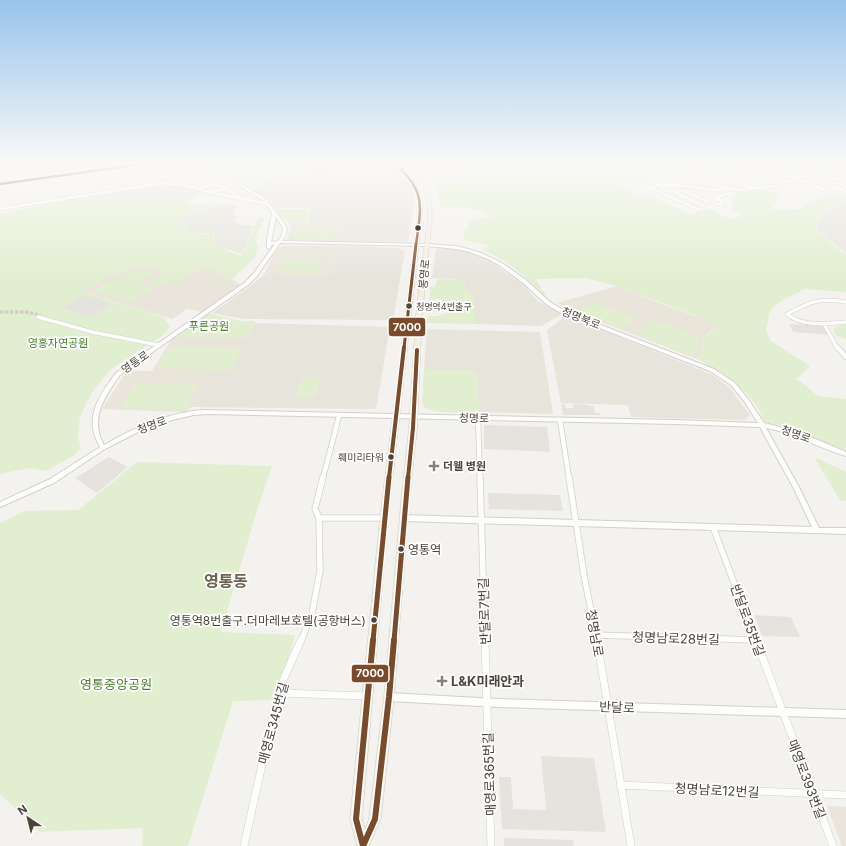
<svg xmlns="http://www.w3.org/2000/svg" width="846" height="846" font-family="Inter,'Noto Sans KR',sans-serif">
  <rect width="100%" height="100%" fill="#f4f2ee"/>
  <path fill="#e7e4dc" d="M49,163H101L95,166L75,169L51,171L43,168Z
    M266,163H332L284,174Z
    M348,163H388L395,167L409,183L413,191L414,205L408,242L341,241L346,223L308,222L311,208H276L270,200L253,189L260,186L256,183Z
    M412,163H477L490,169L435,185L428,176Z
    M157,185L184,186L205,192L188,202H165L151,203L124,202L118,197L117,191Z
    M841,203L846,204V253L818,231L816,223L822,213Z
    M225,204L238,206L232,213L237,217L235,222L244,225H254L242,254L218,246L215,243L214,233H197L189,230L182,221L178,220L192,213Z
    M340,246L399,248L405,251L393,320L243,319L212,313L249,287L264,275H330Z
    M436,249H457L472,252L484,257L521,283L539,302L562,314L541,326L475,324V298L465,289V280L432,278Z
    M566,316L711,374L728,386L750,415L744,420L631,417L628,405L561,403L547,330Z
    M255,323L390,327L376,409L192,407L208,372H234Z
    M427,329L540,332L553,414L479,412L477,371L424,370Z"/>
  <path fill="#eae5da" d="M257,163H266L284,174L247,182L223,171Z
    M287,221L308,222L347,223L341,241L287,240L291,228Z
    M283,246H340L330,275H264L276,249Z
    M142,265L165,272L147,283L156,286L167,281H180L183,277L192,271L211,267L223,278L232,279L242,286L204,312L187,309L172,319L83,292L84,289L111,275Z
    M617,286L667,306L720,325L707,334L701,340V353L697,359L573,311L557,303Z
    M172,338H249L234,372H208L192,407L184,412L102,409L127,371H152Z
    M827,806L846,807V846H842Z"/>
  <path fill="#e1eecf" d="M209,163H257L223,171Z
    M494,163H555L584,175H595L622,163H715L730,166V173H719L718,171L719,169L687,165L666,171L682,178L660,176L650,179H630L623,180L618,183L629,188L636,194L651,196L690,214L709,209C720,214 728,221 741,217L739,212H734L730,209L733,207L731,198L735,195V191C750,190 768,188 782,194L776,198L777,202L772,209L779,210L803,209V206C819,197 828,194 846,194V204L841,202L821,213L815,223L817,231L842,252L846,254V292L805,289L778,303L770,310L766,331L771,341L810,366L797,379L818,396L846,399V451L786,426L765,422C761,417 760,410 756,405C741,383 720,371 697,359L701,353V340L720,325L617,286L586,278L535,279L546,295L544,296C529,278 505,259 483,250L490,245L464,240V230L469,228L468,221L492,216C480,207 457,206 441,207L435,185L490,169Z
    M786,163H846V169Z
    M271,167L282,174L250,181L242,179L243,177L237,175Z
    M117,191L118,197L124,202L151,203L179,201L202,205L223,204L192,212L178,220L185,225V227C193,234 203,235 213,233L214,243L230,252L242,256L257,221L260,217L265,218L257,234L256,240L258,247L254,258L232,279L223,278L211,267C200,269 186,270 180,281H167L157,286L147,283L165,272L142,265L111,275L84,289L83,292L163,317L170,326L166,333L110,370L92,392L80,417L78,437L81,448L74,455L46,471L30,468L0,474V214L62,201Z
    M275,209H310L307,221H285Z
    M295,229L338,230L335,240L291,239Z
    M285,260H318L316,269L282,268Z
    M136,269L154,274L138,283L119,278Z
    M280,269L329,270L328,274L279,273Z
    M116,278L154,289L131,302L92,290Z
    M437,279L465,280V289L475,298V324L427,323L428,316H439L451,311L441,299L429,300L430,287H435Z
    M594,303L635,318L622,328L577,311L584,307L586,308Z
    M207,313L240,321H255V323L249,338H172Z
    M653,320L699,337L697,339V350L691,356L636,334Z
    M846,324V339L835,335L833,330L837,326Z
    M180,347L241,349L232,370L157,368L168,349H178Z
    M424,370H477L479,412C464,412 436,415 424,407L422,402Z
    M301,377H320L316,397H296Z
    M136,383L197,384L185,409L121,408Z
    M814,457L846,472V501L840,500Z
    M137,462L272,466L257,510L221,632L295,635L288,659L270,700L233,701L188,846H142L143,828L40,832L0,794V523L24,511L78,510Z"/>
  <path fill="#e6e3df" d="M84,295L112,304L90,317L61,308Z
    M789,324L825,326L830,335L793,332Z
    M561,404H565L566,408H573V404L589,405V406H593L595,413H600L601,415H563Z
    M484,425L547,427L550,452L484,449Z
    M109,457L128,467L97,493L75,478Z
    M488,493L560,495L563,511L489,509Z
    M754,615L791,617L800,637L762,636Z
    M541,756L594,758L606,832L502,829L499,777H511L513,809L546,810Z
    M504,838L573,840L574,846H504Z"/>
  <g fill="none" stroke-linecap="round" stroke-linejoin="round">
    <path stroke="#d2cfca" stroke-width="3.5" stroke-dasharray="3.5 1.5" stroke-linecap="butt" d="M0,312H26L40,315"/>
    <path stroke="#d2cfca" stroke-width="4.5" stroke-dasharray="4.5 2" stroke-linecap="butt" d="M775,163L846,170"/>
    <g stroke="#d2d0cb" stroke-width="4">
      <path id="minor-far4" d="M104,163L113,177H130L140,189
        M565,163L579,168L578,170
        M586,163L601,169
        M753,163L795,174L846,180
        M0,165L12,163
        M741,168L740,184L752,187
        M691,169L718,173L713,184
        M599,170L611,163
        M679,174L686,173L716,176
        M760,175L769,178
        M206,176L243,199
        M821,177L828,185L846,191
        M684,179L737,190L778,186L784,182L794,181V177L806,175
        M794,179L807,181
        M810,179L807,181L810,184L824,189
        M640,183L699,210
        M167,184L185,185L209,192L268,204
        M763,184V181L766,179L791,173
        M650,187C673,181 699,190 723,190
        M199,188L219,184
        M670,190L704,206
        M682,190L709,202
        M210,192L227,189
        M716,204L723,205L722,201L715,198L729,193L726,190
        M0,209L206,176L218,172"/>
    </g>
    <g stroke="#d2d0cb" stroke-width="4.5">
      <path id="minor-far3" d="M846,302C820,297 810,302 787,314C801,327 828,324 846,322
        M38,317L92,332L158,345
        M824,324L837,348"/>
    </g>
    <g stroke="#d2d0cb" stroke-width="6">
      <path id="minor-far2" d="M837,347L846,357
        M478,418L480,478
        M560,420L569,478
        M323,478L339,416"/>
    </g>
    <g stroke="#d2d0cb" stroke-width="7">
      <path id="minor-far1" d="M480,477L485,641
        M569,477L584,575L597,641
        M319,518H384
        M713,527L756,641
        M596,635L755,640
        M301,641L312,614L320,570L319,518L315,509L323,477"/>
    </g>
    <g stroke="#d2d0cb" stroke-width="8">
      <path id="minor" d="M485,640L491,846
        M597,640L631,846
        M756,640L833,846
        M280,693L367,696
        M620,785L846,795
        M244,846L275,706L284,678L301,640"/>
    </g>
    <g stroke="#d2d0cb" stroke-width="2">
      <path id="tertiary" d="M33,163C39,163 48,171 48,177H46L44,173Z
        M200,163H204L242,185L336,163H342L245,186L265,198L285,224C288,231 286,235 282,241L427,244L456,246L468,249L481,253L502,263L526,280L550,302L565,311L714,369L735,383L748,399L764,423C793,429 819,440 846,452V456C818,448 796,433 766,428L799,487L819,528H846V534L403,521L401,520L400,518L401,516L403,515L812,527L793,487L760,427L675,424L209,414L194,415L172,420L138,432L105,449L54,483L0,507V502L50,479L100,447C83,418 98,397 116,373L244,283L253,274L275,244L271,245L270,249L267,248V239L272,213L263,200ZM276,217L283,228L282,235L278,241L271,242ZM280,243L427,246L456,249L467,251L488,259L499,265L522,282L546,304L561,313L710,371L731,385L744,401L758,423L675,420L204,410C169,412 135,427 104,445C89,419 105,396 120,375L248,285L257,276Z
        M389,693L498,699L846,710V718L498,707L389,701L386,700L385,697L386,694Z"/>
    </g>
    <g stroke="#d6cebb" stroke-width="1">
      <path id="primary" d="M142,163H154L0,185V183Z
        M392,163C409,163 421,192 423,206L388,518L362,819L365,829L369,819L384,697L401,502L409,428L416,315L428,217L427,200L423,187L415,176L401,163H406L412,168L422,180L427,187L431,200L432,217L422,315L417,428L409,502L394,697L381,819L369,846H357L350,819L380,518L419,206C417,186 406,176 392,163Z"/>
    </g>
    <use href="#minor-far4" stroke="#fdfdfc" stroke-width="3"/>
    <use href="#minor-far3" stroke="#fdfdfc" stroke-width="3.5"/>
    <use href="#minor-far2" stroke="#fdfdfc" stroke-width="4.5"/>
    <use href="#minor-far1" stroke="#fdfdfc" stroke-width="5.5"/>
    <use href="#minor" stroke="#fdfdfc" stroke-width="7"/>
    <use href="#tertiary" fill="#fdfdfc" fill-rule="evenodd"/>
    <use href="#primary" fill="#f2efe6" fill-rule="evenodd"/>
    <g stroke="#fff" stroke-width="4.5">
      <path id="bus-1-far4" d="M394,163C427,191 421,207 416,245
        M0,184L150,163"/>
    </g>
    <g stroke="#fff" stroke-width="5.5">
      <path id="bus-1-far3" d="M404,348L416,244"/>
    </g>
    <g stroke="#fff" stroke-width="7">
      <path id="bus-1-far2" d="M389,478L404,347
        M408,478L413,428L417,350"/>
    </g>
    <g stroke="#fff" stroke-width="8">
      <path id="bus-1-far1" d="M373,641L389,477
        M394,641L408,477"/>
    </g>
    <g stroke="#fff" stroke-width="9">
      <path id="bus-1" d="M363,846L356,819L373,640
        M363,846L375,819L389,697L394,640"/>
    </g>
    <use href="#bus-1-far4" stroke="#7a4b2a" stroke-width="2.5"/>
    <use href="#bus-1-far3" stroke="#7a4b2a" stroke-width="3"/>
    <use href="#bus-1-far2" stroke="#7a4b2a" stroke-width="4"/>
    <use href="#bus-1-far1" stroke="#7a4b2a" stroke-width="5"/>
    <use href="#bus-1" stroke="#7a4b2a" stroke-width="6"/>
  </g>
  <linearGradient id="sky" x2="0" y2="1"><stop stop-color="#98c4ec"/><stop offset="0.58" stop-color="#faf9f7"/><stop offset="1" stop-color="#faf9f7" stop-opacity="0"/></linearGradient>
  <rect width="846" height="282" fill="url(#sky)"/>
  <g fill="#4b4439" stroke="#fff" stroke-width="1.5">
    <circle cx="418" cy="228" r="3.5"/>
    <circle cx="409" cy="306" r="3.5"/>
    <circle cx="391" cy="457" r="3.5"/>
    <circle cx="401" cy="549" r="3.5"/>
    <circle cx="374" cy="620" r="3.5"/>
  </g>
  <g fill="#868178" stroke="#fff" stroke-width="1.5">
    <path d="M432 460h4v4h4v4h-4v4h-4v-4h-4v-4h4z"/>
    <path d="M440 675h4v4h4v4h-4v4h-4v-4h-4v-4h4z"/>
  </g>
  <g text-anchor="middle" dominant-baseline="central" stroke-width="3.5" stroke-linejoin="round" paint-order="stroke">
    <g font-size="9" fill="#4b4439" stroke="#fff" text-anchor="start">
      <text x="416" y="306">청명역4번출구</text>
    </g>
    <g font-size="10" fill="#4b4439" stroke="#fff" text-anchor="end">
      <text x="384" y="457">훼미리타워</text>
    </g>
    <g font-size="11" fill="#4b4439" stroke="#fff">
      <text transform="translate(424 274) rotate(-84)">봉영로</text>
      <text transform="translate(581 318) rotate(22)">청명북로</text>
      <text transform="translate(135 362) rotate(-35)">영통로</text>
      <text transform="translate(474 418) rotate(1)">청명로</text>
      <text transform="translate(152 425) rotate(-20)">청명로</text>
      <text transform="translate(796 434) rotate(19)">청명로</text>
    </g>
    <g font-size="11" fill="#4a7f2a" stroke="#fff">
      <text x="209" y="326">푸른공원</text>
      <text x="58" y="343">영흥자연공원</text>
    </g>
    <g font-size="11" font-weight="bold" fill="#4b4439" stroke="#fff" text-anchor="start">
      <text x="443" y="466">더웰 병원</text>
    </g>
    <g font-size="12" fill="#4b4439" stroke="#fff" text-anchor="start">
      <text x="408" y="549">영통역</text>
      <text x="366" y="620" text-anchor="end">영통역8번출구.더마레보호텔(공항버스)</text>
    </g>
    <g font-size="13" fill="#4b4439" stroke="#fff">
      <text transform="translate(484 611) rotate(-92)">반달로7번길</text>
      <text transform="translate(748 620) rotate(70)">반달로35번길</text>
      <text transform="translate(595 633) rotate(80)">청명남로</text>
      <text transform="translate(676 638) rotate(2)">청명남로28번길</text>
      <text transform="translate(617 707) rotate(2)">반달로</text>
      <text transform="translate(273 723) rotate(-75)">매영로345번길</text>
      <text transform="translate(489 774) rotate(-92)">매영로365번길</text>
      <text transform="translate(807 779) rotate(69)">매영로393번길</text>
      <text transform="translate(717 790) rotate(3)">청명남로12번길</text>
    </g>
    <g font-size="13" font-weight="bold" fill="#4b4439" stroke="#fff" text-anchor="start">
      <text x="451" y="681">L&amp;K미래안과</text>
    </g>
    <g font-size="13" fill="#4a7f2a" stroke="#fff">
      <text x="116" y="684">영통중앙공원</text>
    </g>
    <g font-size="16" font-weight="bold" fill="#6e6250" stroke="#fff">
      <text x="226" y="581">영통동</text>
    </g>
  </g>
  <g stroke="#fff" stroke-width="1.5">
    <rect x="388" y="317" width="38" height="20" rx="4" fill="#7a4b2a"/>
    <rect x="351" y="664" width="38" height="19" rx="4" fill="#7a4b2a"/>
  </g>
  <g font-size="11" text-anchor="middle" font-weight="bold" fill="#fff">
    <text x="407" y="331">7000</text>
    <text x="370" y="677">7000</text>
  </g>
  <g transform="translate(28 818) rotate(325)" stroke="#ffffff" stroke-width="3" paint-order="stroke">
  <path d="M0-3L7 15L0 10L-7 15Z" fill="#4b4439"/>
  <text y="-6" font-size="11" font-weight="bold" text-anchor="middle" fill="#4b4439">N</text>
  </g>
</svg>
